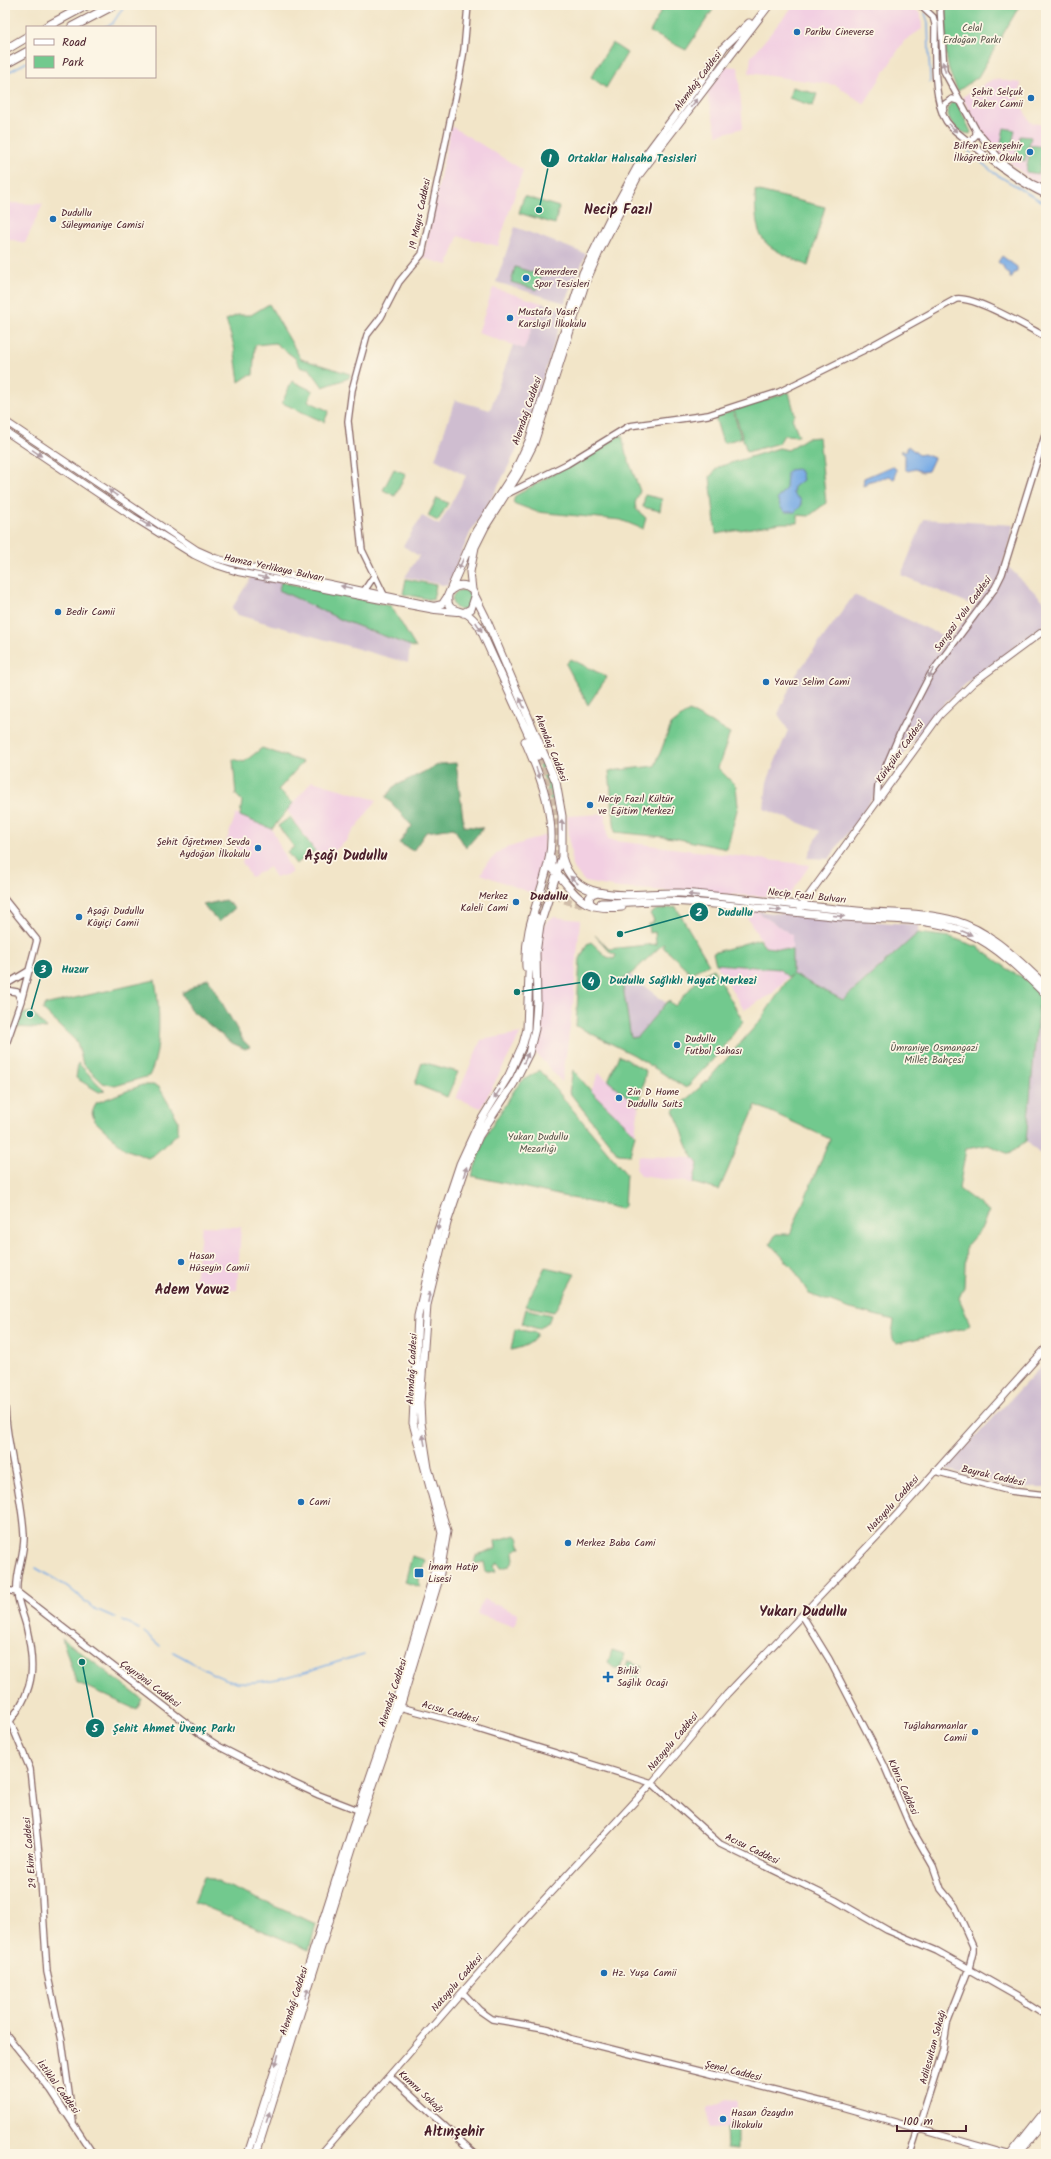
<svg xmlns="http://www.w3.org/2000/svg" width="1051" height="2159" font-family="Kalam,sans-serif">
  <rect width="100%" height="100%" fill="#fcf5e5"/>
  <filter id="ink" filterUnits="userSpaceOnUse"><feTurbulence type="fractalNoise" baseFrequency=".025" numOctaves="2"/><feDisplacementMap in="SourceGraphic" scale="8" xChannelSelector="R" yChannelSelector="G"/><feConvolveMatrix kernelMatrix="1 2 1 2 8 2 1 2 1" color-interpolation-filters="sRGB"/></filter>
  <filter id="wash" filterUnits="userSpaceOnUse"><feTurbulence type="fractalNoise" baseFrequency=".012" numOctaves="4" result="noise"/><feDisplacementMap in="SourceGraphic" scale="16" xChannelSelector="R" yChannelSelector="G"/><feGaussianBlur stdDeviation="0.9" result="paint"/><feColorMatrix in="noise" values="0 0 0 0 0 0 0 0 0 0 0 0 0 0 0 0 0 1.4 0 .05"/><feComposite in="paint" operator="in"/></filter>
  <g filter="url(#wash)">
    <rect width="100%" height="100%" fill="#f2e5c8"/>
    <path fill="#f2cfe2" d="M794,5H910L921,14L922,29L904,41L864,104L836,85L749,73L751,57Z
      M726,66L738,67L743,128L717,135L707,93Z
      M993,79L1021,83L1019,101L1030,122L1046,126V188L1032,181L1000,154L976,123L962,97Z
      M451,126L523,170L498,246L458,236L448,265L423,258Z
      M5,203L43,204L25,243L5,238Z
      M493,288L542,303L524,349L478,333Z
      M312,781L377,800L345,842L322,861L287,810Z
      M236,814L272,829L292,873L275,878L269,867L251,877L242,862L245,854L226,842Z
      M605,814L608,840L810,865L787,898L619,888L585,882L572,866L567,816Z
      M546,835L543,863L534,894L481,874L487,863L501,850Z
      M743,910L756,911L792,935V950L765,947Z
      M553,917L580,920L573,1005L562,1082L532,1049L540,932L547,921Z
      M716,964L779,969L788,977L772,994L744,1010Z
      M521,1033L481,1108L456,1098L481,1040Z
      M599,1073L639,1106L635,1134L591,1091Z
      M638,1156L693,1158L698,1164L693,1183L640,1176L636,1168Z
      M202,1226L241,1227L237,1290L194,1287Z
      M483,1599L518,1614L515,1625L512,1626L477,1614Z
      M726,2100L736,2101L738,2104L737,2127L709,2128L708,2108Z"/>
    <path fill="#cfbdd0" d="M515,227L586,254L565,303L496,282Z
      M542,303L565,310L524,436L494,494L470,533L448,586L405,577L419,556L403,546L422,516L439,525L466,476L435,459L455,400L490,410L513,345L524,349Z
      M924,519L1013,525L1011,539L1003,562L1046,603V623L968,682L943,705L914,740L829,859L807,858L820,831L764,809L767,782L788,730L778,714L795,676L854,595L950,639L975,606L901,575Z
      M252,576L281,582L280,590L342,620L410,646L408,663L238,615L232,608Z
      M756,911L814,917L919,925L918,933L843,1000L792,974V935Z
      M630,975L666,1003L637,1037L631,1039L621,980Z
      M1040,991L1046,997V1147L1040,1154L1026,1141Z
      M1046,1361V1488H1012L946,1469Z"/>
    <path fill="#72c98e" stroke="#5e745c" d="M664,5H716L686,50L650,32Z
      M945,5H1020L978,77L958,91C939,55 949,42 945,5Z
      M612,43L627,53L606,88L591,77Z
      M792,87L817,94L813,106L789,98Z
      M953,101L957,103L971,132L970,134C957,133 947,120 947,108Z
      M1004,128L1015,130L1011,150L1000,149Z
      M1020,136L1031,137L1025,161L1015,159Z
      M1031,145L1043,147L1039,174L1026,172Z
      M755,190L825,207L808,266C760,243 756,246 755,190Z
      M524,196L559,207L555,224L519,213Z
      M515,267L541,275L537,290L511,282Z
      M269,304L301,359L350,374L349,378L323,387L309,368H301L295,358L275,343L255,345L253,375L248,376L239,382L234,346L226,320L238,315H251Z
      M292,381L313,391L308,401L329,411L324,422L282,403Z
      M789,392L795,415L792,418L799,436L784,435L779,443L747,452L734,410Z
      M733,411L741,438L723,443L715,417Z
      M622,434L625,451L640,491L635,503L636,509L646,518L643,529L621,520L537,512L513,503L515,496Z
      M819,437L826,503L809,516L798,515V523H781L716,534L710,477L718,467L779,448L788,450L807,438Z
      M394,469L406,474L395,496L383,490Z
      M645,495L662,499L660,511L643,507Z
      M437,498L448,503L438,521L428,516Z
      M406,579L436,585L433,600L403,594Z
      M281,582L391,606L416,648L342,620L279,590Z
      M452 600a10 10 0 1 1 20 0a10 10 0 1 1-20 0Z
      M571,659L607,677L588,705L566,664Z
      M689,711L730,733L718,768L736,786L738,806L727,849L674,838L615,832L609,771L655,766L671,725Z
      M262,748L303,762L278,790L293,803L272,829L240,816L242,801L236,795L233,759L244,762Z
      M541,755L558,798L550,801L545,781L535,757Z
      M290,817L315,851L296,864L287,852L294,847L278,826Z
      M676,907L709,964L691,973L663,947L664,943L630,975L622,980L631,1038L637,1037L666,1003L669,1001L675,1006L701,976L713,969L743,1021L720,1052L686,1088L634,1055L576,1026L580,959L587,944L591,942L607,957L614,959L616,955L611,953L595,935L609,949L656,944L655,932L649,933L648,924L652,923L654,920L650,914L656,910Z
      M918,933L950,937L978,947L1015,974L1023,977L1040,991L1026,1141L1009,1154L988,1145L966,1149L959,1189L989,1211L981,1229L966,1246L964,1287L959,1298L970,1324L965,1328L897,1343L893,1340L892,1334L894,1320L847,1308L809,1294L792,1267L770,1244L776,1234H790L830,1139L756,1105L719,1190L693,1183L698,1164C686,1150 683,1127 673,1111L706,1082L759,1022L791,975L788,977L779,969L716,964L713,953L759,939L765,947L792,950V974L843,1000Z
      M155,980C160,1007 162,1052 149,1076L115,1086L103,1083L83,1064L77,1042L43,1010L44,1005Z
      M32,1012L47,1029L16,1027L21,1014Z
      M619,1055L646,1071L639,1106L608,1081Z
      M422,1062L458,1072L447,1097L415,1084Z
      M78,1063L104,1090V1091L99,1092L76,1078Z
      M540,1070L626,1174L624,1206L621,1209L472,1176L485,1137L515,1089L522,1081Z
      M573,1070L591,1091L635,1134L630,1155L618,1154L569,1092Z
      M142,1085H155L159,1087L178,1120V1133L155,1154L148,1158L125,1149L95,1121L92,1113L96,1103Z
      M545,1267L575,1274L554,1312L525,1306Z
      M526,1309L551,1315L549,1321L539,1329L522,1324Z
      M515,1329L537,1333C535,1344 520,1348 511,1350Z
      M515,1535L518,1537L521,1548H518L513,1553L514,1559L510,1566L501,1568L498,1563L494,1566L496,1571L486,1573L484,1562L474,1564L476,1555L496,1549L495,1541Z
      M412,1556L425,1560L419,1580L420,1587L405,1582Z
      M62,1638L142,1699L137,1710L76,1682Z
      M612,1650L625,1654L620,1668H614L608,1663Z
      M628,1661L642,1666L639,1678L634,1689H627L633,1675L626,1667Z
      M204,1876L316,1924L309,1950L194,1902Z
      M726,2128H737V2149L727,2148Z"/>
    <path fill="#5dad79" stroke="#546652" d="M456,763L464,826L483,828L466,848L454,828L426,832L413,851L399,843L412,826L386,797L393,787L440,764Z
      M225,900L235,908L219,922L203,905Z
      M208,978L243,1040L250,1047L245,1049L230,1042L190,1009L182,993Z"/>
    <path fill="#78abe5" stroke="#616588" d="M1002,256L1017,267V272L1014,273L1012,278H1010V274L1005,272L1003,266L998,262Z
      M908,446L919,455L924,454L934,458L928,471L922,472L915,469L908,471L905,469V455L900,451H906Z
      M892,466L896,469L895,478L893,479L890,476L867,482L866,485L863,486L864,478Z
      M797,469L801,472L803,480L794,486L793,494L801,500V506L795,512H785L781,508L777,499L786,488L787,473L789,470Z"/>
    <g fill="none" stroke-linecap="round" stroke-linejoin="round">
      <path stroke="#78abe5" stroke-width="1.5" d="M925,13L928,23L930,82
        M104,27L112,24L125,5
        M5,74L27,62
        M969,152L994,173L1046,204
        M36,1568L68,1587L93,1608L116,1618
        M122,1620L139,1629
        M144,1632L160,1646
        M173,1652C193,1662 216,1679 238,1682C274,1686 328,1664 364,1654"/>
    </g>
  </g>
  <g filter="url(#ink)">
    <g fill="none" stroke-linecap="round" stroke-linejoin="round">
      <path stroke="#d0bda9" stroke-width="7" stroke-dasharray="7 3.5" stroke-linecap="butt" d="M551,885C557,902 574,904 590,904
        M536,917C541,904 547,892 550,879C563,836 552,797 538,756"/>
      <g stroke="#856462" stroke-width="8">
        <path id="tertiary" d="M920,5L933,17L935,24C935,51 933,90 943,115C948,127 958,133 968,141C993,162 1016,181 1046,195
          M940,5L944,71L976,130L1004,164L1031,183L1046,190
          M943,111L945,104L952,99L962,102
          M967,140H971L976,135V130
          M505,495L567,464L629,426L708,415L779,392L862,351L956,299C975,296 1027,327 1046,337
          M364,591L374,576
          M384,595L362,550L348,421L352,390L367,335L381,317L399,282L422,254L459,79L464,50L468,5
          M877,799L878,785L901,731L930,675L995,588L1002,574L1046,432
          M5,900L37,940L21,1001
          M5,985L30,970
          M5,990L17,992L21,1001L5,1047
          M5,1407C7,1450 22,1492 24,1535C25,1555 15,1573 17,1592C18,1603 23,1614 26,1625C35,1664 36,1688 10,1721L30,1769L40,1865L47,1972L62,2041L73,2122
          M935,1471L1010,1491L1046,1495
          M5,1590L17,1592L203,1736L220,1747L263,1769L319,1795L358,1810
          M802,1615L829,1659L884,1765L910,1826L933,1866L941,1889L955,1906L973,1946V1952L969,1968L947,2024L943,2050L910,2154
          M400,1707L449,1720L652,1783L720,1844L835,1900L887,1930L937,1951L1018,1997L1046,2015
          M463,1993L479,2010L492,2019L549,2029L571,2039L835,2105L1007,2154
          M5,2033L51,2090L93,2154
          M390,2076L475,2154"/>
      </g>
      <g stroke="#856462" stroke-width="8">
        <path id="secondary" d="M5,421L197,550L215,558L245,566L434,606L442,604L448,595
          M5,431L133,517L194,555L213,564L238,572L355,595L435,610L457,612
          M800,913L801,906L940,715L974,682L1046,629
          M321,2154L527,1918L652,1783L727,1694L883,1530L1046,1348"/>
      </g>
      <g stroke="#856462" stroke-width="9">
        <path id="primary" d="M451,590C458,584 465,584 472,590
          M463,613L471,609L475,597
          M525,741C541,777 557,819 549,859C541,899 524,924 526,967
          M538,756L479,626C475,621 472,617 467,614C456,609 446,612 448,595L476,531L515,471L529,441L583,273L615,208L639,164L709,70L724,47L749,23
          M562,857C567,876 578,888 598,892C623,898 654,892 680,893C739,897 798,906 857,911C890,914 924,912 956,921C991,931 1020,962 1046,986
          M552,859V868C579,896 579,911 622,907
          M601,903C621,903 642,901 662,901C722,902 782,912 842,917C884,920 928,916 968,933C997,946 1023,972 1046,995
          M594,906L590,903L589,898L592,894L598,892
          M248,2154L353,1827L395,1704L437,1563L442,1533L413,1423L418,1316L438,1230L460,1164L478,1125L509,1075L523,1044L527,1029L529,973L536,917
          M256,2154L360,1823L400,1707L439,1579L447,1531L428,1468L421,1423L420,1403L427,1305L447,1223L467,1164L479,1136L514,1083L529,1053L535,1029L537,1002L536,953L540,925L562,857V816L556,782L485,616L472,590L470,572L475,547L485,527L519,473L534,443L585,284L599,252L638,176L769,5
          M1011,2154L1046,2110
          M1018,2154L1046,2120"/>
      </g>
      <g stroke="#856462" stroke-width="10">
        <path id="trunk" d="M46,27L87,5
          M72,27L114,5
          M5,50L27,37
          M5,64L27,52"/>
      </g>
      <use href="#tertiary" stroke="#fff" stroke-width="5.5"/>
      <use href="#secondary" stroke="#fff" stroke-width="6"/>
      <use href="#primary" stroke="#fff" stroke-width="7"/>
      <use href="#trunk" stroke="#fff" stroke-width="8"/>
    </g>
    <defs><path id="oneway-solid" d="M-6-.8H1V-3.2L6.5 0L1 3.2V.8H-6Z"/></defs>
    <g fill="#ae9aa0">
      <use href="#oneway-solid" transform="translate(944 67) rotate(-105)"/>
      <use href="#oneway-solid" transform="translate(694 103) rotate(-52)"/>
      <use href="#oneway-solid" transform="translate(953 128) rotate(46)"/>
      <use href="#oneway-solid" transform="translate(37 453) rotate(34)"/>
      <use href="#oneway-solid" transform="translate(113 493) rotate(-146)"/>
      <use href="#oneway-solid" transform="translate(146 524) rotate(32)"/>
      <use href="#oneway-solid" transform="translate(461 564) rotate(114)"/>
      <use href="#oneway-solid" transform="translate(263 577) rotate(10)"/>
      <use href="#oneway-solid" transform="translate(346 587) rotate(-168)"/>
      <use href="#oneway-solid" transform="translate(479 627) rotate(57)"/>
      <use href="#oneway-solid" transform="translate(931 673) rotate(123)"/>
      <use href="#oneway-solid" transform="translate(522 703) rotate(-114)"/>
      <use href="#oneway-solid" transform="translate(538 773) rotate(71)"/>
      <use href="#oneway-solid" transform="translate(562 825) rotate(-91)"/>
      <use href="#oneway-solid" transform="translate(574 880) rotate(-136)"/>
      <use href="#oneway-solid" transform="translate(693 895) rotate(-174)"/>
      <use href="#oneway-solid" transform="translate(776 910) rotate(6)"/>
      <use href="#oneway-solid" transform="translate(839 916) rotate(5)"/>
      <use href="#oneway-solid" transform="translate(967 933) rotate(23)"/>
      <use href="#oneway-solid" transform="translate(526 1058) rotate(-65)"/>
      <use href="#oneway-solid" transform="translate(497 1094) rotate(123)"/>
      <use href="#oneway-solid" transform="translate(465 1172) rotate(-72)"/>
      <use href="#oneway-solid" transform="translate(439 1225) rotate(107)"/>
      <use href="#oneway-solid" transform="translate(429 1297) rotate(-79)"/>
      <use href="#oneway-solid" transform="translate(424 1440) rotate(-100)"/>
      <use href="#oneway-solid" transform="translate(307 1993) rotate(-72)"/>
      <use href="#oneway-solid" transform="translate(277 2060) rotate(106)"/>
      <use href="#oneway-solid" transform="translate(268 2117) rotate(-72)"/>
    </g>
  </g>
  <g fill="#1f6fb2" stroke="#fcf5e5" stroke-width="1.5">
    <circle cx="797" cy="32" r="4"/>
    <circle cx="1031" cy="98" r="4"/>
    <circle cx="1030" cy="152" r="4"/>
    <circle cx="53" cy="219" r="4"/>
    <circle cx="526" cy="278" r="4"/>
    <circle cx="510" cy="318" r="4"/>
    <circle cx="58" cy="612" r="4"/>
    <circle cx="766" cy="682" r="4"/>
    <circle cx="590" cy="805" r="4"/>
    <circle cx="258" cy="848" r="4"/>
    <circle cx="516" cy="902" r="4"/>
    <circle cx="79" cy="917" r="4"/>
    <circle cx="677" cy="1045" r="4"/>
    <circle cx="619" cy="1098" r="4"/>
    <circle cx="181" cy="1262" r="4"/>
    <circle cx="301" cy="1502" r="4"/>
    <circle cx="568" cy="1543" r="4"/>
    <rect x="414" y="1568" width="10" height="10" rx="2"/>
    <path d="M606 1671h4v4h4v4h-4v4h-4v-4h-4v-4h4z"/>
    <circle cx="975" cy="1732" r="4"/>
    <circle cx="604" cy="1973" r="4"/>
    <circle cx="723" cy="2119" r="4"/>
  </g>
  <g text-anchor="middle" dominant-baseline="central" stroke-width="3.5" stroke-linejoin="round" paint-order="stroke">
    <g font-size="10" fill="#565249" stroke="#fcf5e5">
      <text x="972" y="28">Celal<tspan x="972" dy="12">Erdoğan Parkı</tspan></text>
      <text x="934" y="1048">Ümraniye Osmangazi<tspan x="934" dy="12">Millet Bahçesi</tspan></text>
      <text x="538" y="1137">Yukarı Dudullu<tspan x="538" dy="12">Mezarlığı</tspan></text>
    </g>
    <g font-size="10" fill="#4a1f2b" stroke="#fcf5e5" text-anchor="start">
      <text x="805" y="32">Paribu Cineverse</text>
      <text x="1023" y="92" text-anchor="end">Şehit Selçuk<tspan x="1023" dy="12">Paker Camii</tspan></text>
      <text x="1022" y="146" text-anchor="end">Bilfen Esenşehir<tspan x="1022" dy="12">İlköğretim Okulu</tspan></text>
      <text x="61" y="213">Dudullu<tspan x="61" dy="12">Süleymaniye Camisi</tspan></text>
      <text x="534" y="272">Kemerdere<tspan x="534" dy="12">Spor Tesisleri</tspan></text>
      <text x="518" y="312">Mustafa Vasıf<tspan x="518" dy="12">Karslıgil İlkokulu</tspan></text>
      <text x="66" y="612">Bedir Camii</text>
      <text x="774" y="682">Yavuz Selim Cami</text>
      <text x="598" y="799">Necip Fazıl Kültür<tspan x="598" dy="12">ve Eğitim Merkezi</tspan></text>
      <text x="250" y="842" text-anchor="end">Şehit Öğretmen Sevda<tspan x="250" dy="12">Aydoğan İlkokulu</tspan></text>
      <text x="508" y="896" text-anchor="end">Merkez<tspan x="508" dy="12">Kaleli Cami</tspan></text>
      <text x="87" y="911">Aşağı Dudullu<tspan x="87" dy="12">Köyiçi Camii</tspan></text>
      <text x="685" y="1039">Dudullu<tspan x="685" dy="12">Futbol Sahası</tspan></text>
      <text x="627" y="1092">Zin D Home<tspan x="627" dy="12">Dudullu Suits</tspan></text>
      <text x="189" y="1256">Hasan<tspan x="189" dy="12">Hüseyin Camii</tspan></text>
      <text x="309" y="1502">Cami</text>
      <text x="576" y="1543">Merkez Baba Cami</text>
      <text x="428" y="1567">İmam Hatip<tspan x="428" dy="12">Lisesi</tspan></text>
      <text x="617" y="1671">Birlik<tspan x="617" dy="12">Sağlık Ocağı</tspan></text>
      <text x="967" y="1726" text-anchor="end">Tuğlaharmanlar<tspan x="967" dy="12">Camii</tspan></text>
      <text x="612" y="1973">Hz. Yuşa Camii</text>
      <text x="731" y="2113">Hasan Özaydın<tspan x="731" dy="12">İlkokulu</tspan></text>
    </g>
    <g font-size="10" fill="#4a1f2b" stroke="#fcf5e5">
      <text transform="translate(698 81) rotate(-53)">Alemdağ Caddesi</text>
      <text transform="translate(420 214) rotate(-78)">19 Mayıs Caddesi</text>
      <text transform="translate(527 411) rotate(-71)">Alemdağ Caddesi</text>
      <text transform="translate(274 568) rotate(12)">Hamza Yerlikaya Bulvarı</text>
      <text transform="translate(963 614) rotate(-54)">Sarıgazi Yolu Caddesi</text>
      <text transform="translate(551 748) rotate(68)">Alemdağ Caddesi</text>
      <text transform="translate(900 752) rotate(-54)">Kürkçüler Caddesi</text>
      <text transform="translate(807 896) rotate(6)">Necip Fazıl Bulvarı</text>
      <text transform="translate(412 1369) rotate(-87)">Alemdağ Caddesi</text>
      <text transform="translate(993 1476) rotate(13)">Bayrak Caddesi</text>
      <text transform="translate(893 1504) rotate(-48)">Natoyolu Caddesi</text>
      <text transform="translate(150 1684) rotate(37)">Çayırönü Caddesi</text>
      <text transform="translate(393 1693) rotate(-72)">Alemdağ Caddesi</text>
      <text transform="translate(450 1712) rotate(16)">Acısu Caddesi</text>
      <text transform="translate(673 1742) rotate(-50)">Natoyolu Caddesi</text>
      <text transform="translate(903 1787) rotate(66)">Kıbrıs Caddesi</text>
      <text transform="translate(752 1849) rotate(26)">Acısu Caddesi</text>
      <text transform="translate(30 1853) rotate(-95)">29 Ekim Caddesi</text>
      <text transform="translate(457 1983) rotate(-49)">Natoyolu Caddesi</text>
      <text transform="translate(294 2001) rotate(-72)">Alemdağ Caddesi</text>
      <text transform="translate(933 2047) rotate(-75)">Adilesultan Sokağı</text>
      <text transform="translate(733 2071) rotate(14)">Şenel Caddesi</text>
      <text transform="translate(58 2087) rotate(54)">İstiklal Caddesi</text>
      <text transform="translate(421 2092) rotate(43)">Kumru Sokağı</text>
    </g>
    <g font-size="12" font-weight="bold" fill="#4a1f2b" stroke="#fcf5e5">
      <text x="549" y="896">Dudullu</text>
    </g>
    <g font-size="14" font-weight="bold" fill="#4a1f2b" stroke="#fcf5e5">
      <text x="618" y="210">Necip Fazıl</text>
      <text x="346" y="856">Aşağı Dudullu</text>
      <text x="192" y="1290">Adem Yavuz</text>
      <text x="803" y="1612">Yukarı Dudullu</text>
      <text x="454" y="2132">Altınşehir</text>
    </g>
  </g>
  <path fill="none" stroke="#0f766e" stroke-width="1.5" d="M539 210L550 158M620 934L699 912M30 1014L43 969M517 992L591 981M82 1662L95 1728"/>
  <g fill="#0f766e" stroke="#fcf5e5" stroke-width="1.5">
    <circle cx="539" cy="210" r="4"/>
    <circle cx="620" cy="934" r="4"/>
    <circle cx="30" cy="1014" r="4"/>
    <circle cx="517" cy="992" r="4"/>
    <circle cx="82" cy="1662" r="4"/>
    <circle cx="550" cy="158" r="10"/>
    <circle cx="699" cy="912" r="10"/>
    <circle cx="43" cy="969" r="10"/>
    <circle cx="591" cy="981" r="10"/>
    <circle cx="95" cy="1728" r="10"/>
  </g>
  <g font-size="12" text-anchor="middle" font-weight="bold" fill="#fff">
    <text x="550" y="162">1</text>
    <text x="699" y="916">2</text>
    <text x="43" y="973">3</text>
    <text x="591" y="985">4</text>
    <text x="95" y="1732">5</text>
  </g>
  <g font-size="11" text-anchor="middle" font-weight="bold" fill="#0f766e" stroke="#fcf5e5" stroke-width="3.5" stroke-linejoin="round" paint-order="stroke">
    <text x="632" y="162">Ortaklar Halısaha Tesisleri</text>
    <text x="735" y="916">Dudullu</text>
    <text x="75" y="973">Huzur</text>
    <text x="683" y="984">Dudullu Sağlıklı Hayat Merkezi</text>
    <text x="174" y="1732">Şehit Ahmet Üvenç Parkı</text>
  </g>
  <rect width="1051" height="2159" fill="none" stroke="#fcf5e5" stroke-width="20"/>
  <rect x="26" y="26" width="130" height="52" fill="#fcf5e5" stroke="#b59f9b"/>
  <rect x="34" y="39" width="20" height="6" fill="#ffffff" stroke="#b59f9b"/>
  <text x="62" y="46" font-size="12" fill="#4a1f2b">Road</text>
  <rect x="34" y="56" width="20" height="12" fill="#72c98e" stroke="#b59f9b"/>
  <text x="62" y="66" font-size="12" fill="#4a1f2b">Park</text>
  <path d="M897 2125v6h69v-6" fill="none" stroke="#4a1f2b" stroke-width="2"/>
  <text x="903" y="2125" font-size="12" fill="#4a1f2b" stroke="#fcf5e5" stroke-width="3" paint-order="stroke">100 m</text>
</svg>
